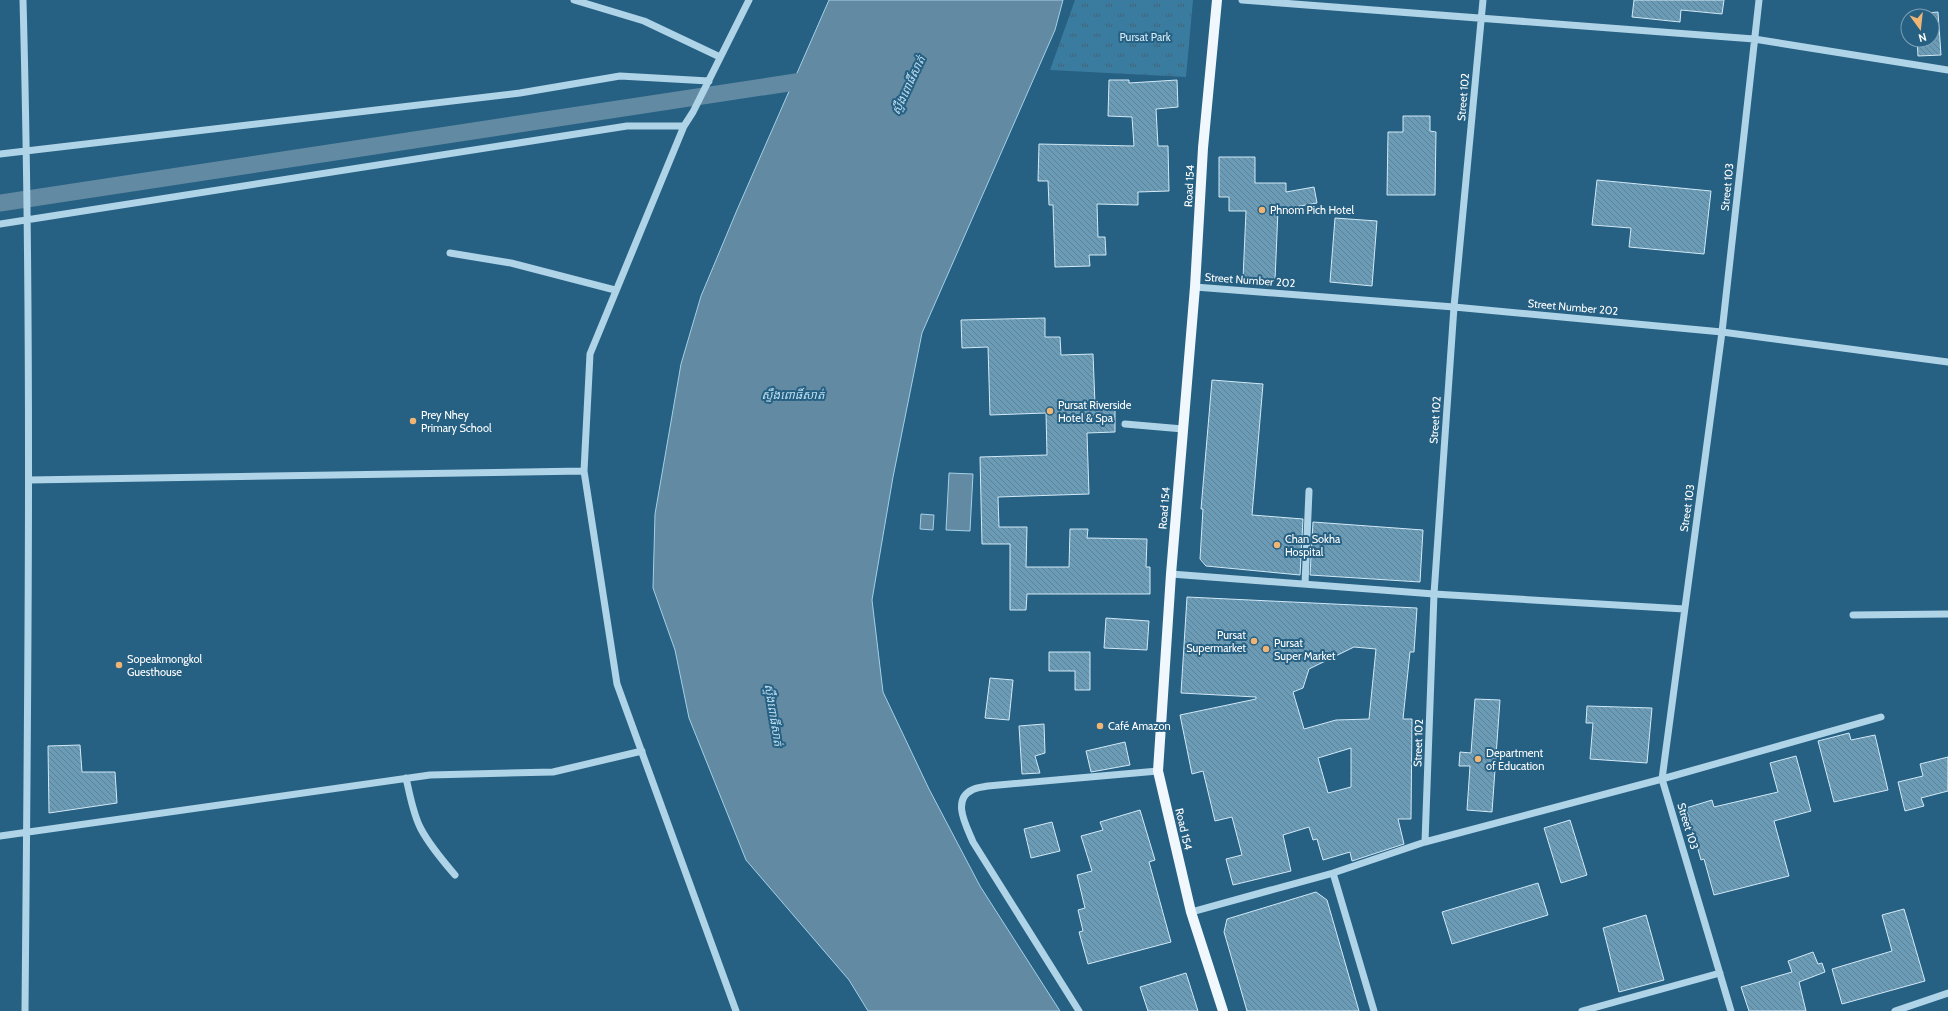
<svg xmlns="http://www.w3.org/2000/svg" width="1948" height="1011" font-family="Cabin,'Noto Sans Khmer',sans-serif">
  <defs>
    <pattern id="park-tufts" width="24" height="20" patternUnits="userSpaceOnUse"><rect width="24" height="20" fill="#3a7ba0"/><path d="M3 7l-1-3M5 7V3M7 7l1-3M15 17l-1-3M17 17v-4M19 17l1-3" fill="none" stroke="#436476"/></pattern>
    <pattern id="building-back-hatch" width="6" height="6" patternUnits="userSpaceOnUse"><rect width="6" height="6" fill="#6a9cb8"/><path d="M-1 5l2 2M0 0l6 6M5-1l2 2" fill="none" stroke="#608092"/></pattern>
  </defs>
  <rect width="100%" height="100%" fill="#266083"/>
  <path fill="url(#park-tufts)" d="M1075,0H1193L1186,77L1050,70Z"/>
  <path fill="#628aa2" stroke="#a3d0e8" d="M829,0H1063L1055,30L922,333L893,477L872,600L883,692L929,789L980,886L1060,1011H868L849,980L746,860L689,718L675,650L653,588L655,514L681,364L701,296L737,210Z
    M949,473L973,474L970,531L946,530Z
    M921,514L934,515L933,530L920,529Z"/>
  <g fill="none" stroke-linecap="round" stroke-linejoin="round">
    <path stroke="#628aa2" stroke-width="17" d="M0,203L815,79"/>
  </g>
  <path fill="url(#building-back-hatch)" stroke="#d2e9f6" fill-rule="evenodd" d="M1634,0H1724L1722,14L1681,10L1680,22L1632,17Z
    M1938,12L1941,55L1918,56L1917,40H1932V16H1916L1915,14Z
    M1109,80H1129V83L1177,80L1178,107L1156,109L1158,146H1168L1169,191L1138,192V205L1097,204L1098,237H1105L1106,255H1089L1090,266L1055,267L1053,205H1049L1048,181H1038L1039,144L1134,146L1132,117L1108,116Z
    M1403,116H1430V131L1436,132L1435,195H1387L1388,132H1403Z
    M1219,157H1255V183H1286V192L1314,187L1317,203L1278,210L1275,280L1243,279L1246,211H1229V197H1219Z
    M1597,180L1711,191L1704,254L1629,247L1631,228L1592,225Z
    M1335,218L1377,221L1372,286L1330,282Z
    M1045,318V337H1060L1061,355L1093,354L1095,404H1115V432L1087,433L1089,494L998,497L999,527H1027L1026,567H1069L1070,529H1088L1087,538L1147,539L1146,567H1150V594H1027L1026,610H1010V544H982L980,457L1047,455L1046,413L990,415L988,347L962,348L961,320Z
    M1212,380L1263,384L1252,515L1303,519L1300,575L1206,566L1200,559L1203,509H1201Z
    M1313,522L1423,530L1420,582L1310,575Z
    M1187,597L1417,608L1414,652H1410L1403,719H1412L1411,819H1398L1404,844L1352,861L1350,852L1323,860L1317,839L1313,840L1309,827L1283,835L1291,871L1233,885L1226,859L1242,855L1232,817L1215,821L1203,771L1192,774L1180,715L1256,699V697L1181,693ZM1354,647L1376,649L1369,719L1336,720L1304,729L1293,692L1303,688L1309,669ZM1351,748V787L1328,793L1318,758Z
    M1106,618L1149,621L1147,650L1104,648Z
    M1049,652H1090V690H1075V671H1049Z
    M990,678L1013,680L1009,720L985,718Z
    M1475,699L1500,700L1492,812L1467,810L1470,766H1459L1460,752L1471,753Z
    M1587,706L1652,708L1647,763L1590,759L1593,723H1586Z
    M1044,724L1045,753L1035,756L1040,773L1022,774L1019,726Z
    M1849,733L1851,740L1875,735L1888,790L1834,802L1818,741Z
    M1125,742L1130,765L1091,772L1086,751Z
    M80,745L82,772H115L117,803L49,813L48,746Z
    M1796,756L1811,811L1774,821L1789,876L1714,895L1704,859L1701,860L1686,808L1712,800L1714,807L1778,792L1770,763Z
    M1948,757V791L1921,798L1924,806L1905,811L1898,782L1923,776L1920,764Z
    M1140,810L1155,860L1149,862L1171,942L1088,964L1079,932L1083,931L1078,910L1085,908L1077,875L1092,871L1081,836L1103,830L1100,822Z
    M1570,820L1587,875L1561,883L1544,828Z
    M1052,822L1060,851L1031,858L1024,829Z
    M1538,883L1548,915L1452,944L1442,912Z
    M1316,892L1327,900L1359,1011H1247L1224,932L1227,919Z
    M1904,909L1925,981L1842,1004L1832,969L1892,951L1882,915Z
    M1646,915L1664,980L1619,992L1603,928Z
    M1813,952L1818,964L1822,963L1825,972L1799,982L1806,1011H1749L1741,987L1792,972L1788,961Z
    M1186,973L1198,1011H1148L1140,987Z"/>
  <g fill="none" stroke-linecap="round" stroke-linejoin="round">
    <path stroke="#afd3e7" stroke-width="7" d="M23,0C32,337 28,674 25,1011
      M574,0L644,21L720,57
      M1242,0L1754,39L1948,70
      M0,154L520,93L620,76L709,81
      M0,224L627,126H684
      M450,253L511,263L615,290
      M1195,287L1454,307L1722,332L1948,362
      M1125,424L1183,429
      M29,480L584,471
      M1171,574L1434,594L1684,609
      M1305,584L1309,491
      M1853,615L1948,614
      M406,778C410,795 413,814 421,829C430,846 443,861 455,875
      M0,836L430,775L553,772L642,751
      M1425,842L1434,594L1454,307L1483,0
      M1333,873L1374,1011
      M1191,912L1333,873L1425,842L1662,779L1881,717
      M736,1011L617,684L584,471L590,354L684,126L693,112L749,0
      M1079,1011L973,842C967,827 951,800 972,790C977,787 983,787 988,786L1158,771
      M1582,1011L1720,973
      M1731,1011L1662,779L1722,332L1759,0
      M1895,1011L1948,993"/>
    <path stroke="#f0f8fd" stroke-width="10" d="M1217,0L1203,148L1195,287L1171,574L1158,771L1191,912L1223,1011"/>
  </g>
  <g fill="#f0b574" stroke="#266083" stroke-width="1.5">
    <circle cx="1262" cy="210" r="4"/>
    <circle cx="1050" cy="411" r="4"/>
    <circle cx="413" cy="421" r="4"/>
    <circle cx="1277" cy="545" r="4"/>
    <circle cx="1254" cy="641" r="4"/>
    <circle cx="1266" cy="649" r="4"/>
    <circle cx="119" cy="665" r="4"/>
    <circle cx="1100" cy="726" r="4"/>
    <circle cx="1478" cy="759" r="4"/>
  </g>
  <g text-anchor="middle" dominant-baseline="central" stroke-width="4" stroke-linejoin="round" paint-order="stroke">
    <g font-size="11" fill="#d2e9f6" stroke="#266083">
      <text x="1145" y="37">Pursat Park</text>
    </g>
    <g font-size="11" fill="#fff" stroke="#266083">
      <text transform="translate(1463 97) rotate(-85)">Street 102</text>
      <text transform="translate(1189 186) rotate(-87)">Road 154</text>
      <text transform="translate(1727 187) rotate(-84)">Street 103</text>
      <text transform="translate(1250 280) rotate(4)">Street Number 202</text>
      <text transform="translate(1573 307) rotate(5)">Street Number 202</text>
      <text transform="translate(1435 420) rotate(-86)">Street 102</text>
      <text transform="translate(1164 508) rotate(-85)">Road 154</text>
      <text transform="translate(1687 508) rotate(-82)">Street 103</text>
      <text transform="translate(1418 743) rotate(-88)">Street 102</text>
      <text transform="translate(1688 826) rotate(73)">Street 103</text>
      <text transform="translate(1184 829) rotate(77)">Road 154</text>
    </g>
    <g font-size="11" fill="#fff" stroke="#266083" text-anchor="start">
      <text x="1270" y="210">Phnom Pich Hotel</text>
      <text x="1058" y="405">Pursat Riverside<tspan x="1058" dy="13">Hotel &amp; Spa</tspan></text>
      <text x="421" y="415">Prey Nhey<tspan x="421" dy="13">Primary School</tspan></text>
      <text x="1285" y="539">Chan Sokha<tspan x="1285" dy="13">Hospital</tspan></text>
      <text x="1246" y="635" text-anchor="end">Pursat<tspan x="1246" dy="13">Supermarket</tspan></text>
      <text x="1274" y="643">Pursat<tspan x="1274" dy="13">Super Market</tspan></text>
      <text x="127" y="659">Sopeakmongkol<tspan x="127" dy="13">Guesthouse</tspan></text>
      <text x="1108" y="726">Café Amazon</text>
      <text x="1486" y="753">Department<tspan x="1486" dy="13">of Education</tspan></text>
    </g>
    <g font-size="12" font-style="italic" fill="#badcef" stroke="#266083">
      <text transform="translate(908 85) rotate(-65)">ស្ទឹងពោធិ៍សាត់</text>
      <text x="793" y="394">ស្ទឹងពោធិ៍សាត់</text>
      <text transform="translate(774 715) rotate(81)">ស្ទឹងពោធិ៍សាត់</text>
    </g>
  </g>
  <g transform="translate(1920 28) rotate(165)"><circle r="19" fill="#266083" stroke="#7da0b5"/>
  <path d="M0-3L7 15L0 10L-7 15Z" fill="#f0b574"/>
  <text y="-6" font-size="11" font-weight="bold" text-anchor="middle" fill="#ffffff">N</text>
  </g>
</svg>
